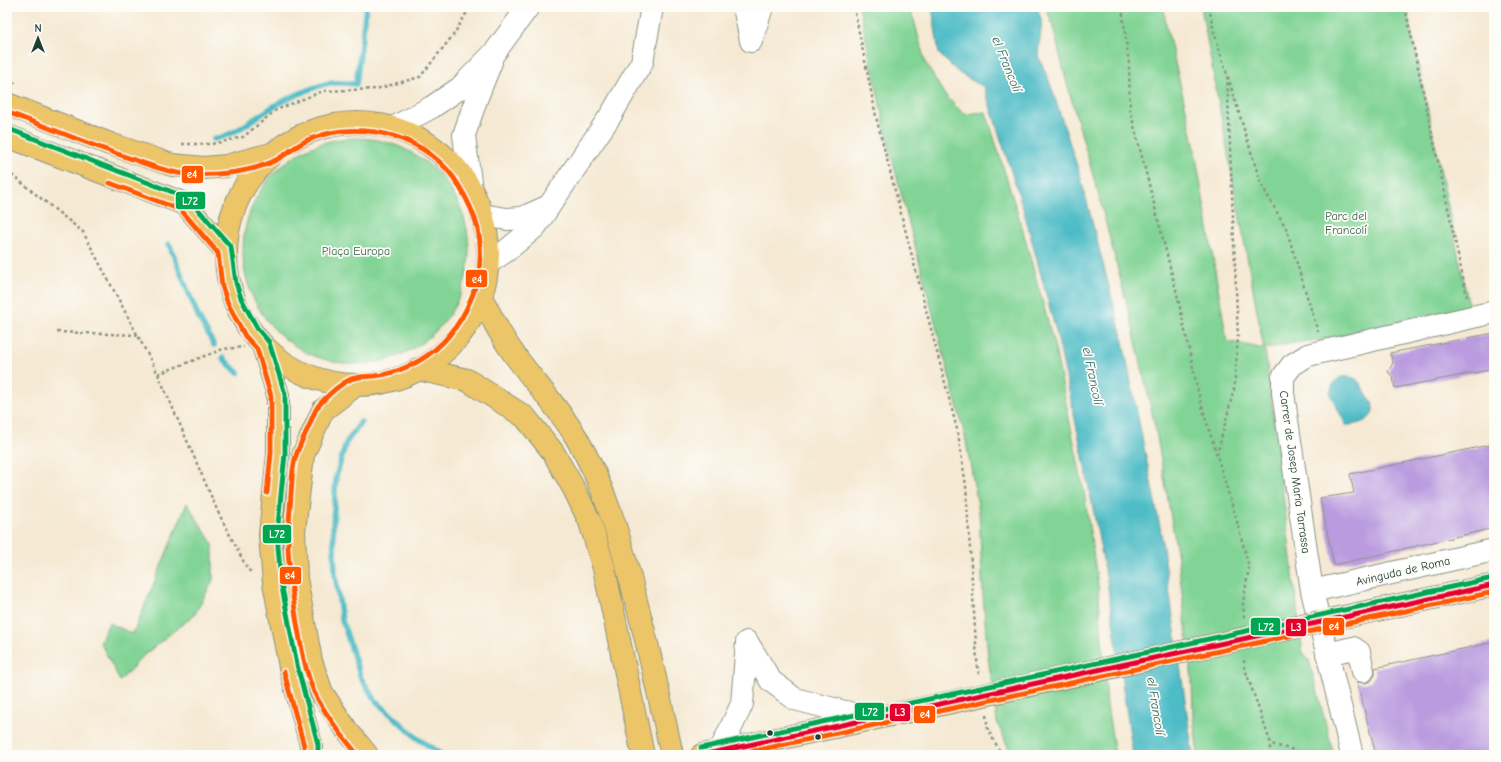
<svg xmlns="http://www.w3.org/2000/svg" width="1501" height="762" font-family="'Comic Neue',sans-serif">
  <rect width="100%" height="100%" fill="#fdfcf7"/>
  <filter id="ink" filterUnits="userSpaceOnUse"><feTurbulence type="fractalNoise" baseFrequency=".025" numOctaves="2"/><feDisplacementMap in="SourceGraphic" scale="8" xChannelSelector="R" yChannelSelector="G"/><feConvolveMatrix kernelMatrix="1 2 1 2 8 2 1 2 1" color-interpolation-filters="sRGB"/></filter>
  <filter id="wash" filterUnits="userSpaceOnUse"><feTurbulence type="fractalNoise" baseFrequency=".012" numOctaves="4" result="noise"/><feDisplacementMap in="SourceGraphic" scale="16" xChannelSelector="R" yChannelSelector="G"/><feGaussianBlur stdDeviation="0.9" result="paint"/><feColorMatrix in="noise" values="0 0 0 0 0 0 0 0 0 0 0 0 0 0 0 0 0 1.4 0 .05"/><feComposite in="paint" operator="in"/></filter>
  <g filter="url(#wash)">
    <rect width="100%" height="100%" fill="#f5e9d3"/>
    <path fill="#82d496" stroke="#508865" d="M859,7H908L914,20L925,62L944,94L964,114L986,112L1023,231L1054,344L1084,492L1098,585L1107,705L1115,755H1015L1009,749L997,722L988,657L983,597L979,511L965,436L890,151Z
      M1046,7H1164L1165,20L1193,139L1227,341L1264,349L1201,7H1406L1469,306L1327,339L1294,343L1265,349L1303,655L1309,660L1334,755H1198L1193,716L1192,680L1178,558L1156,431L1132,324L1098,193L1066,80L1052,23Z
      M243 251a113 113 0 1 1 226 0a113 113 0 1 1-226 0Z
      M187,503L213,545V580L195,614L144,655L120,681L100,642L109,623L133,634Z"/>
    <path fill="#4ebcc6" stroke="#367c7d" d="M932,7H1037L1042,22L1038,55L1050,83L1080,175L1122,337L1160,527L1193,755H1133L1107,581L1083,457L1057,335L1023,208L984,87L959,73L939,54Z
      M1341,377C1346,377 1351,376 1356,379C1360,382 1363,388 1365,392C1367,395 1371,399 1372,403C1378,420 1358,425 1346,425L1330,394L1333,383Z"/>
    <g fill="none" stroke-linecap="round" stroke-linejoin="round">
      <path stroke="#4ebcc6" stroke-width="5.5" d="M214,139C235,135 250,121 268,110C279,102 318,84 331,83C339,82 348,83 356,84L366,7
        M169,244L198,316L214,345
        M223,358L238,373
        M361,422L346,443L336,477L333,525L335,573L342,620L361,678L376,701L417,738L442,755"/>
    </g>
    <g id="blocks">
      <path fill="#ba9bdf" d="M1494,333V369L1395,388L1393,377L1388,372L1393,363L1390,353Z
        M1494,444V528L1334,565L1320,498L1354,493L1350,474Z
        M1494,642V755H1376L1357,682L1365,683L1371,681L1375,675V668Z"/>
    </g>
  </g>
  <g filter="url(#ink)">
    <use href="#blocks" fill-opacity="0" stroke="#8a9384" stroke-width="1"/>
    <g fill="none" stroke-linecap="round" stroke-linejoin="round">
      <g stroke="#8a9384" stroke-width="24">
        <path id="minor" d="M744,7L751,40
          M751,41L762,7
          M393,128L432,107L460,88L495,52L528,7
          M471,190L464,135L477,97L491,62
          M482,215L507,219L522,218L549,206
          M488,263L506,251L535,227L611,115L642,62L652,7
          M1312,591L1494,550
          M747,642L771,681L795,699L872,719
          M1327,654L1353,648L1359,652L1363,671
          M720,751L742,704L747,642
          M1352,755L1312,591L1283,393V377L1292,365L1308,355L1494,312"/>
      </g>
      <g stroke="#8a9384" stroke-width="24">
        <path id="major" d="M1320,622L1494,585
          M702,755L924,708"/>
      </g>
      <g stroke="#8a9384" stroke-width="24">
        <path id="highway" d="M7,104L110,144L172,165L204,168L226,166L271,154
          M226 254a131 131 0 1 1 262 0a131 131 0 1 1-262 0Z
          M7,136L185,204L225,250
          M481,297C490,314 498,331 509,347C530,378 557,405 576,437C606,488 622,545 636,601C650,652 661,704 672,755
          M263,345L278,395V453L270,535L274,583L290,667L311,745V755
          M418,369L467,380L525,417L553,452L574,489L590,522L604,568L643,755
          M356,385L323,410L303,455L294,531L296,579L311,661L322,693L346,729L367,755"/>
      </g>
      <path stroke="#8a9384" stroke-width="2.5" stroke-dasharray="3 3" stroke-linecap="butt" d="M854,7L877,121L958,433L966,486L977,660L979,675
        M1122,7L1129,64L1130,110L1177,294L1200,400L1236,518L1249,567L1243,603L1244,619
        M1209,7L1214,32L1261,184L1286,228L1318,332
        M1405,7L1467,297
        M7,80L18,84
        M182,144H212L243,137L276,110L323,91L376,89L420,77L454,34L470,7
        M7,171L83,232L158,374L223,349L244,347
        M57,332L137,335
        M158,374L218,512L248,570L252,572
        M1217,455L1234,389L1238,338L1227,74
        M1244,660V666L1271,744L1312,755
        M986,715L988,730L1002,755
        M1268,755L1271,744"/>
      <use href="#minor" stroke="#fff" stroke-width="22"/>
      <use href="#major" stroke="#ecc569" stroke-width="22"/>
      <use href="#highway" stroke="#ecc569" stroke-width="22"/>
      <g stroke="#8a9384" stroke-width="24" stroke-linecap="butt">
        <path id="major-bridge" d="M924,708L1320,622"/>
      </g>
      <use href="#major-bridge" stroke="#ecc569" stroke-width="22"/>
      <g stroke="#fdfcf7" stroke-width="8">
        <path id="bus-1" d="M702,755L1494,585"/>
      </g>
      <g stroke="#fdfcf7" stroke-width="8">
        <path id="bus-2" d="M7,112C47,127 88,144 129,158C147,164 166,172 185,174C214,176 252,173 278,159C290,152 300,142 313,138C364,119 431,137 459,186C467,199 474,213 478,229C489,283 459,343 409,366C398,371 386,375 375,376C367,377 359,376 351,379C340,384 327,396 319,405C314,411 312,419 309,426C304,437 298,447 295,459C292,470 292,482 291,494C290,512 288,529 288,547C289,573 293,598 297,623C301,646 305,670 314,692C325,715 342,736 358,755
          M110,183L181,210L218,253L222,286L228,304L245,336L257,349L271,396V453L267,493
          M284,672L304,746V755
          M735,755L1494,592"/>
      </g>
      <g stroke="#fdfcf7" stroke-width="8">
        <path id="bus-3" d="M9,129L188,198L231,247L236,283L241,298L257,328L269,342L285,394V454L277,535L281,582L297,665L318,744V755
          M701,748L1493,578"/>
      </g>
      <use href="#bus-1" stroke="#e4002b" stroke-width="5"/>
      <use href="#bus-2" stroke="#ff5800" stroke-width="5"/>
      <use href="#bus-3" stroke="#00a651" stroke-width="5"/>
    </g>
  </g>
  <g fill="#1f3d34" stroke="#fdfcf7" stroke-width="1.5">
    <circle cx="770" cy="733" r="3.5"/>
    <circle cx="818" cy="737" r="3.5"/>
  </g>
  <g text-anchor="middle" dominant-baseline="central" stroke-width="3.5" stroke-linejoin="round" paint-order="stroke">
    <g font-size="12" fill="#38634c" stroke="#fdfcf7">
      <text x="1346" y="216">Parc del<tspan x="1346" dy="14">Francolí</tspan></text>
      <text x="356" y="251">Plaça Europa</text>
    </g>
    <g font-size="12" fill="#1f3d34" stroke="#fdfcf7">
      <text transform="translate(1295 472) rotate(82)">Carrer de Josep Maria Tarrassa</text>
      <text transform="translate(1403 571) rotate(-13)">Avinguda de Roma</text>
    </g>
    <g font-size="13" font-style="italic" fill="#2d6360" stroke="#fdfcf7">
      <text transform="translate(1007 64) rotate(68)">el Francolí</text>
      <text transform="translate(1093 376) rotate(78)">el Francolí</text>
      <text transform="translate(1156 706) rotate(81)">el Francolí</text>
    </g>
  </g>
  <g stroke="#fdfcf7" stroke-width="1.5">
    <rect x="181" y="165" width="23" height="19" rx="4" fill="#ff5800"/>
    <rect x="175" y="191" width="31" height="19" rx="4" fill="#00a651"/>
    <rect x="465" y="269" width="23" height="19" rx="4" fill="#ff5800"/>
    <rect x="262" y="524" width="30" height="20" rx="4" fill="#00a651"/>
    <rect x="279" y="566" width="23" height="19" rx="4" fill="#ff5800"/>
    <rect x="1322" y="617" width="23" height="19" rx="4" fill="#ff5800"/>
    <rect x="1250" y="617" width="31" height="19" rx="4" fill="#00a651"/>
    <rect x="1285" y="618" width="22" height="19" rx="4" fill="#e4002b"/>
    <rect x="854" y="702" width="31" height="19" rx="4" fill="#00a651"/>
    <rect x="889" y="703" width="22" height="19" rx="4" fill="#e4002b"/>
    <rect x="913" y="705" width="23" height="19" rx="4" fill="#ff5800"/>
  </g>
  <g font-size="11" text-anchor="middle" font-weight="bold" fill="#fff">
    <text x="192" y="178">e4</text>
    <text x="190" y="205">L72</text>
    <text x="477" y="283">e4</text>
    <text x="277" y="538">L72</text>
    <text x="290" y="579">e4</text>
    <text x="1334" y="630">e4</text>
    <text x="1266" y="631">L72</text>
    <text x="1296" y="631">L3</text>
    <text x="870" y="716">L72</text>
    <text x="900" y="716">L3</text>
    <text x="925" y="718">e4</text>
  </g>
  <rect width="1501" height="762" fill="none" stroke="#fdfcf7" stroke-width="24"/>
  <g transform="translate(38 38)" stroke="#fdfcf7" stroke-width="3" paint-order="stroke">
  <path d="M0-3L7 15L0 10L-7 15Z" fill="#1f3d34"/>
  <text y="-6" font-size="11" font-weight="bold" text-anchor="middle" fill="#1f3d34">N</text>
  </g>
</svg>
